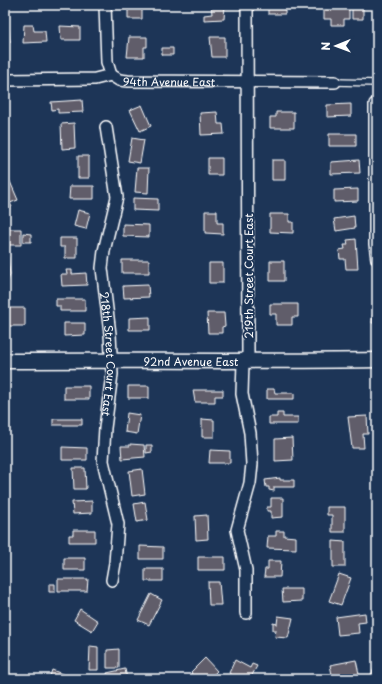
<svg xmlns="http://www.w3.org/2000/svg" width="382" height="684" font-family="'Playpen Sans',sans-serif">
  <rect width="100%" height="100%" fill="#1d3557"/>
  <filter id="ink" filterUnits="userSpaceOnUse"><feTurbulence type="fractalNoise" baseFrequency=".025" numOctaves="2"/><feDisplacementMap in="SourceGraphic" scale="8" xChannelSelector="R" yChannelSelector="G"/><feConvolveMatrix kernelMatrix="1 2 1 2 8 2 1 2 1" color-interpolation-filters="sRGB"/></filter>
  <g filter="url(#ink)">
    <path fill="#605d6b" stroke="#fff" d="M128,5H142V19H128Z
      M211,5H225L224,19L204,20V15L212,14Z
      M268,5H285V14H268Z
      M332,5L349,7V19H344V25H331V19H324V7H332Z
      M352,5H363V19H352Z
      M8,24L10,42H5V25Z
      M24,25H33L34,31H45L46,42L23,43Z
      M60,26L80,27V40H61Z
      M373,30H377V42H373Z
      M129,37H147V47H144V57H127Z
      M210,37H225V57H212Z
      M162,48H173V55H162Z
      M82,100L83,112L58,113V109L52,110L51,102Z
      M351,104V116L327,117V105Z
      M142,105L151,126L140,131L130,110Z
      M217,112L218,124H223L224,134L201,135L200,113Z
      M276,112H294V128H270V117H276Z
      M74,123L75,148L62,149L61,124Z
      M329,134H356V146H329Z
      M132,138L144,140L140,163L128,161Z
      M78,156H89V178H78Z
      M208,158H222V175H208Z
      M272,160H285V180H272Z
      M359,160L360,173L331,174V162Z
      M137,168H149L148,193L135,192Z
      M8,177L18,200L10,203L12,207L5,210V179Z
      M70,186H94V199H69Z
      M358,189V201L334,202V190Z
      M133,198L158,199V211L133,210Z
      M78,210L90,213L86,229L74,226Z
      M205,211H217V223H223V234L205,233Z
      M270,214H289V222H293V233L270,232Z
      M354,216L355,228L336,231L334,219Z
      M123,224L149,225V237L123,236Z
      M5,229H21V245H5Z
      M23,233L31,234V242H23Z
      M60,238H77V258H65V247H60Z
      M356,239L358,269H346L345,259H340L339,250L345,249L344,245H348L347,240Z
      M5,257H8L10,275L5,288Z
      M122,260H149V273H122Z
      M270,261H284V281H270Z
      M209,263H223V283H209Z
      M66,270H72V274L86,273L87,285L62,286L61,274H67Z
      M148,285L149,297L124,298L123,286Z
      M377,297V323H372L373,315H376Z
      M56,299H85V311H60V306H56Z
      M270,304H298V317H292V325H276V314H270Z
      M5,308H25V326H5Z
      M207,313H224L225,326L222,327V333H208Z
      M150,317V330H129V318Z
      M64,323H85V335L64,336Z
      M64,386H89V399H64Z
      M128,386H149V398H128Z
      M267,389H274L275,393H294V399H267Z
      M193,390H223V396H215V402H195Z
      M127,413L140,415L137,434L125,432Z
      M277,413H283V417H298V424H269V417H277Z
      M367,416L368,434H363L364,448H352L348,417Z
      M53,419H82V425H53Z
      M202,419L214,420V437H202Z
      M292,438L293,460L275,461V439Z
      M130,444L144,445L145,457L122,459L121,446H130Z
      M146,445H152V452L146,453Z
      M62,447L87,448V460H62Z
      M210,450L230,451V463H209Z
      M73,468H85L86,489H74Z
      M142,469L145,494L132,496L129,471Z
      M280,478V480H294V487H274V491L269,490V487H266L265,480Z
      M271,498H283V517L271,518V511H267V507H271Z
      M92,501V513L73,514L72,502Z
      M145,502L148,520L137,522L134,504Z
      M327,507H345V532H332V515H327Z
      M207,515L208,539L196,540L195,516Z
      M73,530H95V542H69V535H73Z
      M276,531H284V536L296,537V549L267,548L268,536H276Z
      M333,541L345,542V567H333Z
      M140,546L163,547V559H140Z
      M198,557H225V570H198Z
      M64,558H85V570H64Z
      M268,561H281L280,577H264L265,569H268Z
      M145,569H163V581H145Z
      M339,574L351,578L341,605L329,601Z
      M58,579H88L87,591H58Z
      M208,582H219L221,605H209Z
      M49,584H55V592H49Z
      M282,589H302V601L283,602Z
      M151,594L162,600L149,625L138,620Z
      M80,609L98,621L92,631L74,620Z
      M365,613L366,622L358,623L359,633L338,635L336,617Z
      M278,616L293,618L288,638L275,637L276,630H273V623L277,624Z
      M90,646L98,647V670H89Z
      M119,649V668H107V650Z
      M205,658L217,671L209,679H188L192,673L191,672Z
      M235,660L250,668L252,664L257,666L250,679H237L229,673Z
      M356,660L359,674L344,677V679H333L330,665Z
      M377,663V679H369Z
      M125,669L127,679H108L107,673Z
      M52,670L70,677L69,679H49Z"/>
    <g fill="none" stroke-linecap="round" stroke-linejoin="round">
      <g stroke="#fff" stroke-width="8">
        <path id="service" d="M335,82L377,83"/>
      </g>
      <g stroke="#fff" stroke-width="14">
        <g id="minor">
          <path d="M105,5L107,62L111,75"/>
          <path id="s1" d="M5,80L95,79L111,75L119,80L128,81L335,82"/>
          <path d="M375,104V244L377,259"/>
          <path id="s2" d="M106,127L117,197L104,251L102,268L110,334L112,374L105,428L103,461L118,524L115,563L112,580"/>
          <path d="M246,613V570L237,530L250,483L252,464L250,433L242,394L243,362L248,355L247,5"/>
        </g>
      </g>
      <g stroke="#fff" stroke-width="17">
        <g id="tertiary">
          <path id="s3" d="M5,361C129,360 253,362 377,360"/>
        </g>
      </g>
      <use href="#service" stroke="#1d3557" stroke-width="5.5"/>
      <use href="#minor" stroke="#1d3557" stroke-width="11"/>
      <use href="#tertiary" stroke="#1d3557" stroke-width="14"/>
    </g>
  </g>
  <g text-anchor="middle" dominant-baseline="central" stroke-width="3.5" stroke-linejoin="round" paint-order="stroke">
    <g font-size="11" fill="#fff" stroke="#1d3557">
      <text stroke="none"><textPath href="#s1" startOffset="166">94th Avenue East</textPath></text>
      <text transform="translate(248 276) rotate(-90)">219th Street Court East</text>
      <text stroke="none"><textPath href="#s2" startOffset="230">218th Street Court East</textPath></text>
      <text stroke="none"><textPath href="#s3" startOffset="186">92nd Avenue East</textPath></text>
    </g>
  </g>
  <rect width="382" height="684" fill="none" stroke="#1d3557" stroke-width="20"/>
  <rect x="10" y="10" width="362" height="664" fill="none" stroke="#fff" stroke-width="1.5" filter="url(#ink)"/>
  <g transform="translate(336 46) rotate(269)" stroke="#1d3557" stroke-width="3" paint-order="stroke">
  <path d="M0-3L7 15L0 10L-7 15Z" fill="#ffffff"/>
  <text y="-6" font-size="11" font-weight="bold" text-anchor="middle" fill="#ffffff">N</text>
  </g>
</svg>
